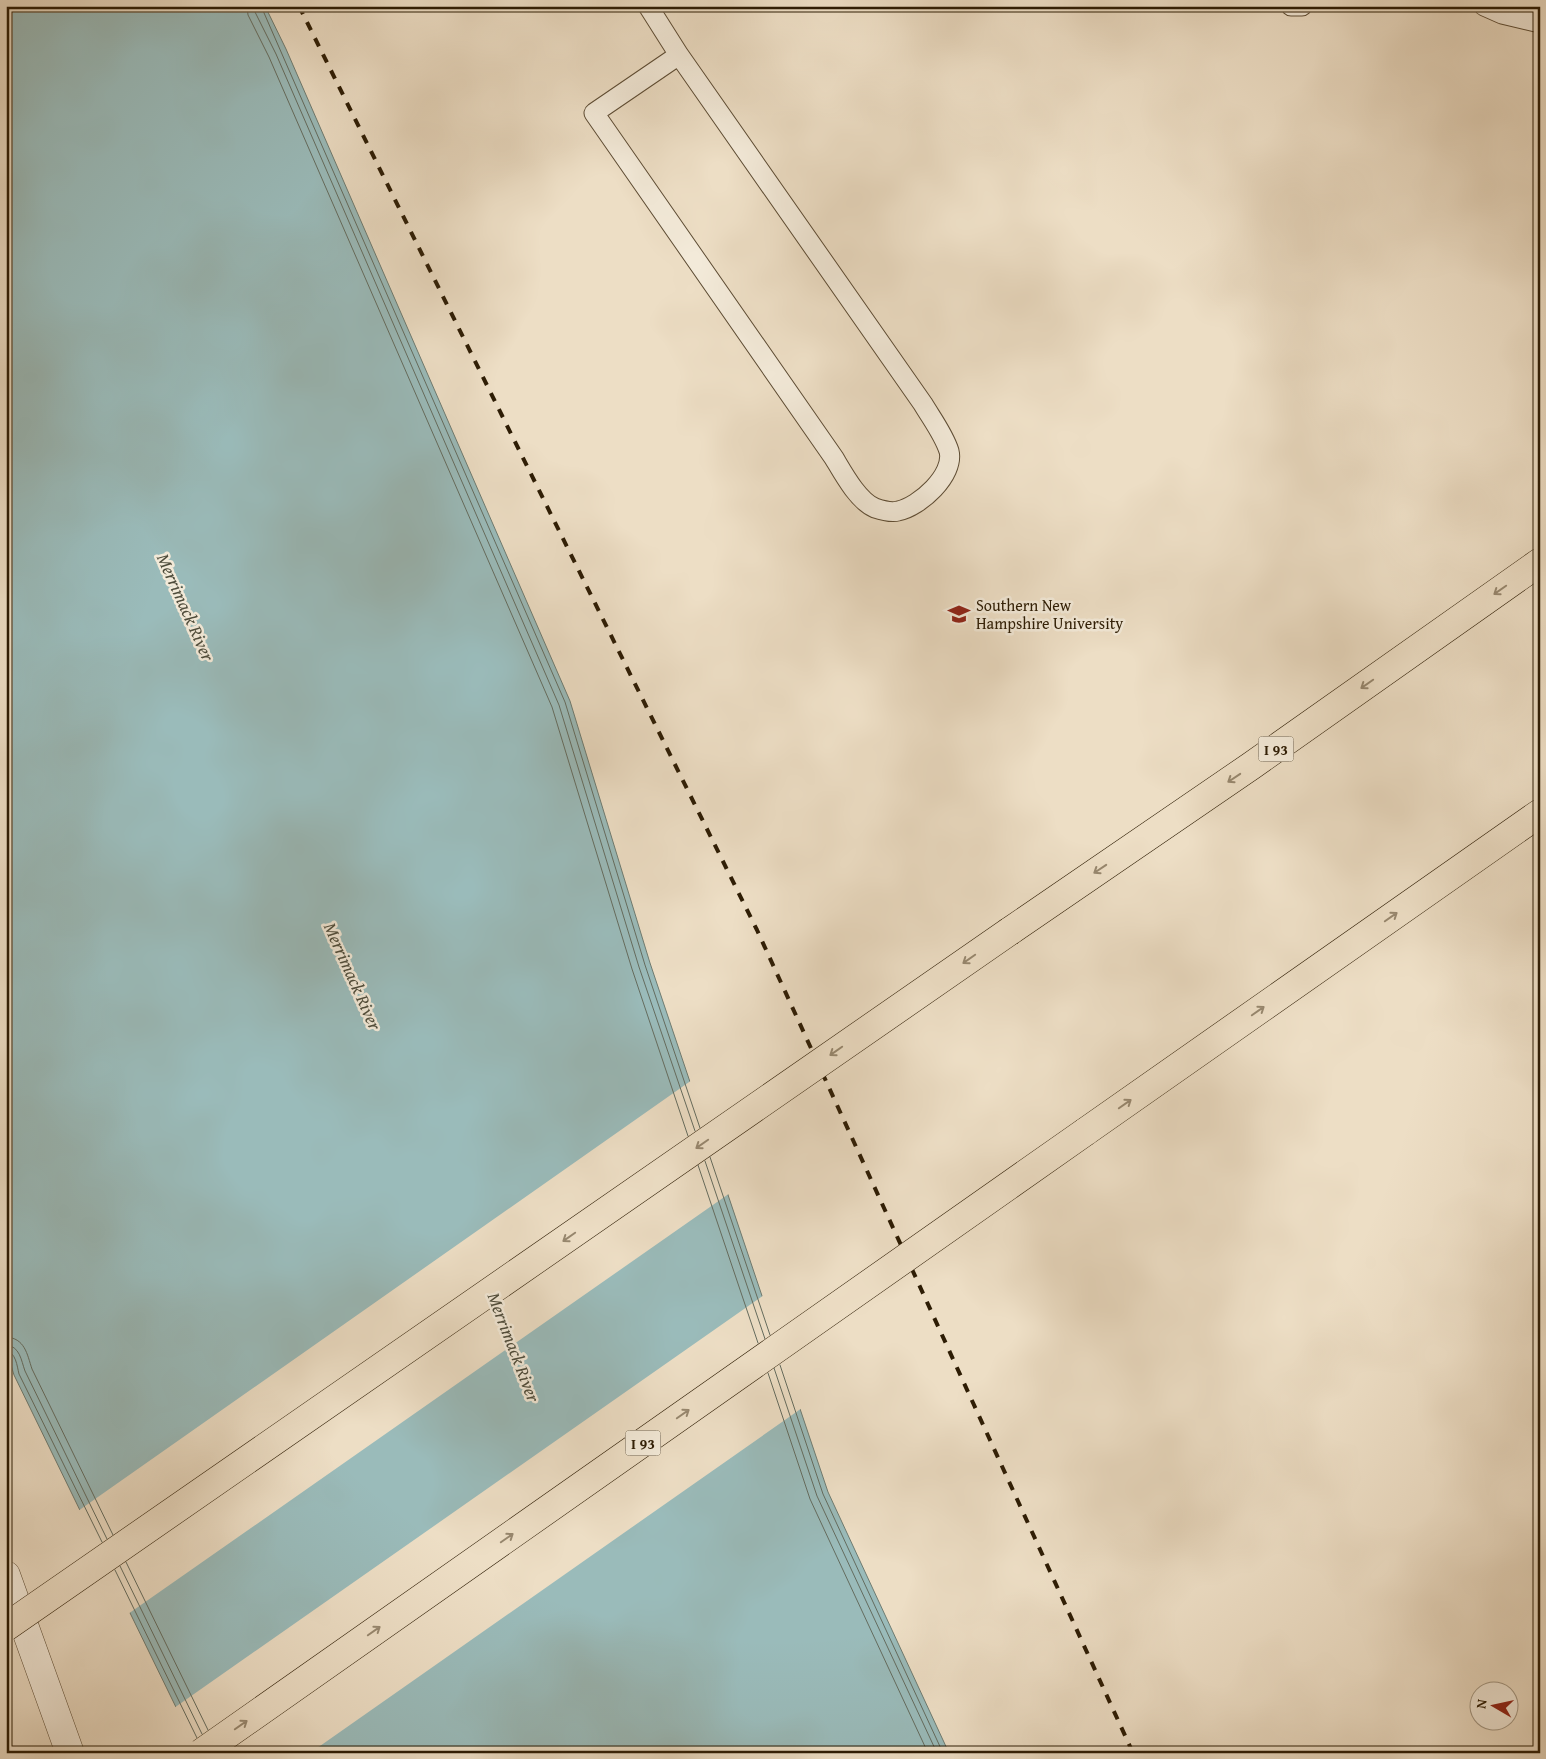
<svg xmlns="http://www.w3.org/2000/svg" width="1546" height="1759" font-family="'Gentium Book Plus',serif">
  <rect width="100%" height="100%" fill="#eddec5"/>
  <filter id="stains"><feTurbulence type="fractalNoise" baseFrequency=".004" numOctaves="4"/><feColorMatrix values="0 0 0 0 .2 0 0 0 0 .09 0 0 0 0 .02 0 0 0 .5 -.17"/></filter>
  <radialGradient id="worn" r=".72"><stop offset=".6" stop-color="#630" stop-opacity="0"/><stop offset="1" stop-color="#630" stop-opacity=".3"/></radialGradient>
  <path fill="#9abbba" stroke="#6e7b71" d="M6,6H265L286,49L570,701L650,963L828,1492L949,1753H196L191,1738L14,1375L6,1349Z"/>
  <path fill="#eddec5" d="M692,1080L730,1193L128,1614L78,1511Z
    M764,1295L802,1408L310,1753H194L189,1739L174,1708Z"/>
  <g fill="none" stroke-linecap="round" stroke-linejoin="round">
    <path stroke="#646c5f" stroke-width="1" d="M247,6L248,15L269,57L552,707L632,969L688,1136
      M254,6L255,12L276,54L559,705L639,967L695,1131
      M261,6L565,702L645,965L700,1128
      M710,1157L770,1335
      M705,1161L765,1339
      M698,1165L758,1343
      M6,1337C25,1338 27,1354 32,1369L113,1535
      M6,1345C20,1346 21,1360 25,1371L107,1539
      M6,1351C16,1352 17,1366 19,1374L102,1542
      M780,1365L823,1494L943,1753
      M774,1368L817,1496L937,1753
      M768,1373L810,1499L928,1753
      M126,1562L208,1730
      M120,1566L202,1734
      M115,1570L197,1738"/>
    <g stroke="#5d4c34" stroke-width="21">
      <path id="lane" d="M648,6L679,55L923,404C932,419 944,435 949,451C955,475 919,507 898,511C891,513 881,510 875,508C858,501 843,473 834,458L594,113L679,55
        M1291,6H1302
        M1484,6L1502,14L1540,23"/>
    </g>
    <g stroke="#5d4c34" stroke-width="29">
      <path id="street" d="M6,1575L70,1753"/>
    </g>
    <g stroke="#2d1c04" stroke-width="29">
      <path id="highway" d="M1010,931L1251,766L1540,562
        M1085,1132L1540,813"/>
    </g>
    <use href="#lane" stroke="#f3ead9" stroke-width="19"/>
    <use href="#street" stroke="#f3ead9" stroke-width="28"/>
    <use href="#highway" stroke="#eddec5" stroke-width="28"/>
    <path stroke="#2d1c04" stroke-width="4" stroke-dasharray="9 9" stroke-linecap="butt" d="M299,6L757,930L1133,1753"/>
    <g stroke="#2d1c04" stroke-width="29" stroke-linecap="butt">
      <path id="highway-bridge" d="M6,1627L1010,931
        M201,1753L1085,1132"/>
    </g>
    <use href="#highway-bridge" stroke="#eddec5" stroke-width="28"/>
  </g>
  <defs><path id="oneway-shaft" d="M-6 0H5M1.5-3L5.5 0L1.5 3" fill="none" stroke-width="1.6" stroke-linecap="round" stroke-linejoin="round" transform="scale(1.25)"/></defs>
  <g stroke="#97876e">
    <use href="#oneway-shaft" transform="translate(1500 590) rotate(145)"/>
    <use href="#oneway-shaft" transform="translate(1367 684) rotate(145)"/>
    <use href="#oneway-shaft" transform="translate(1234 778) rotate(146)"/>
    <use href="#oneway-shaft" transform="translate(1100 869) rotate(146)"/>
    <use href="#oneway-shaft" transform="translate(1391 917) rotate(-35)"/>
    <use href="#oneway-shaft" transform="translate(969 959) rotate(145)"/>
    <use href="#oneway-shaft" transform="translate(1258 1011) rotate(-35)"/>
    <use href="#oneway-shaft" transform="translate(836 1051) rotate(145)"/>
    <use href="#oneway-shaft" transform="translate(1125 1104) rotate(-35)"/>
    <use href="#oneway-shaft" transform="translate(702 1144) rotate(145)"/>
    <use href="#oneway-shaft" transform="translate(569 1237) rotate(145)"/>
    <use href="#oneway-shaft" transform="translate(683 1414) rotate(-35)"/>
    <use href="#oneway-shaft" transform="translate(507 1538) rotate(-35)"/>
    <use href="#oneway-shaft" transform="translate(374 1631) rotate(-35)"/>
    <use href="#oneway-shaft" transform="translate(241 1725) rotate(-35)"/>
  </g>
  <defs>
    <g id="university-bare" transform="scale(1.725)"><path d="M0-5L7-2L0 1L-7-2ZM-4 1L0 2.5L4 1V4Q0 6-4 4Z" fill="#8f2418" stroke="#f3ead9" stroke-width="2.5" paint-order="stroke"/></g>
  </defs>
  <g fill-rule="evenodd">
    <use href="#university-bare" x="959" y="614"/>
  </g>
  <g text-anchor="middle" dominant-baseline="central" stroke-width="5" stroke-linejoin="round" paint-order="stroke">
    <g fill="#f3ead9" stroke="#685a44" stroke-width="1">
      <rect x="1258.5" y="736.5" width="35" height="25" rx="4"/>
      <rect x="625.5" y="1430.5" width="35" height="25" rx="4"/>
    </g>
    <g font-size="15" font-weight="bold" fill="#2d1c04">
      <text x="1276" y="749">I 93</text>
      <text x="643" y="1443">I 93</text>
    </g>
    <g font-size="16" fill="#2d1c04" stroke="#f3ead9" text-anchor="start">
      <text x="976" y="605">Southern New<tspan x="976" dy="18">Hampshire University</tspan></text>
    </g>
    <g font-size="18" font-style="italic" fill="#4e4c3b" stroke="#f3ead9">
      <text transform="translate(186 607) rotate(66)">Merrimack River</text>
      <text transform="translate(353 976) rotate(66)">Merrimack River</text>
      <text transform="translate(514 1347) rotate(69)">Merrimack River</text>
    </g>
  </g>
  <rect width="1546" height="1759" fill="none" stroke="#eddec5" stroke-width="25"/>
  <rect x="8" y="8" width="1531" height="1744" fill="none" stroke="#2d1c04" stroke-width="2.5"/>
  <rect x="12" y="12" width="1521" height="1734" fill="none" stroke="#2d1c04"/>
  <g transform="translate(1494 1706) rotate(279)"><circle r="24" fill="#f3ead9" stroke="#a49884"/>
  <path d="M0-4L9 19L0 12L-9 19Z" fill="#8f2418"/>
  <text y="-8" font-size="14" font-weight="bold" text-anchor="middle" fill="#2d1c04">N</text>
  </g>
  <rect width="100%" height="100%" filter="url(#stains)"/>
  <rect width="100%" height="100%" fill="url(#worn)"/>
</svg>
